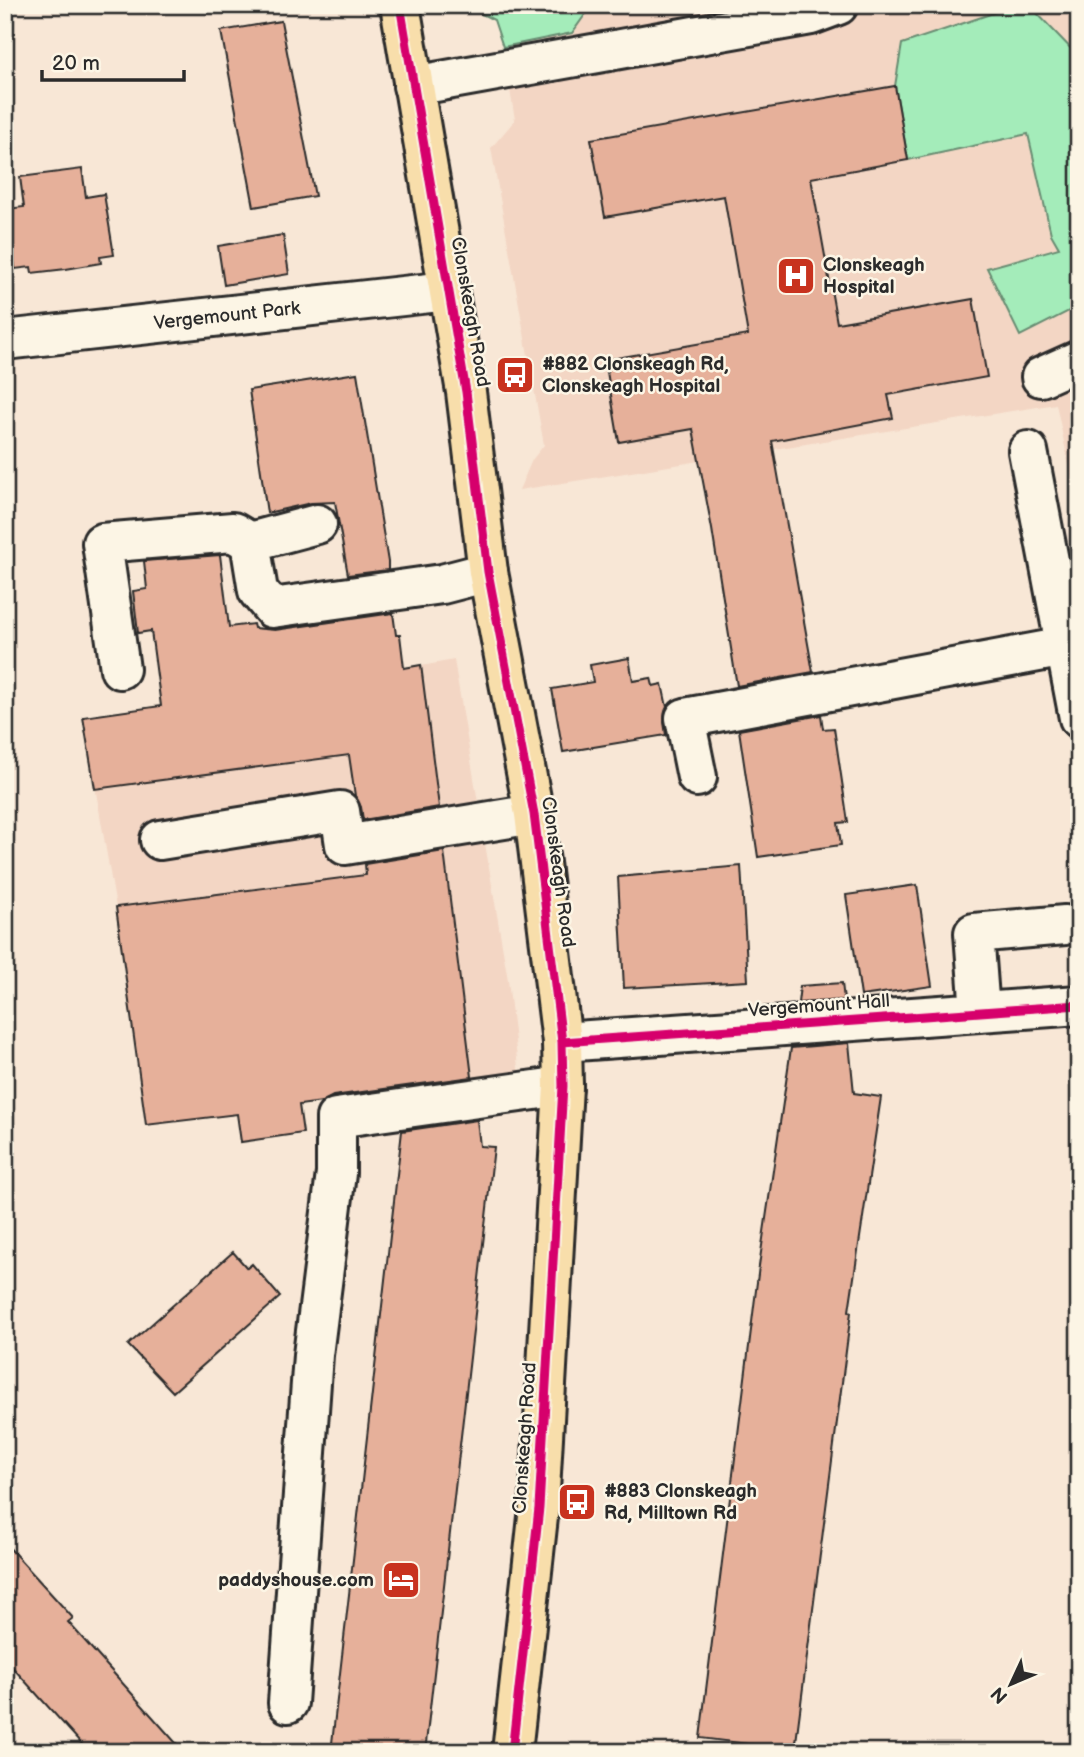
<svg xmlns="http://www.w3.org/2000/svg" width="1084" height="1757" font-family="'Balsamiq Sans',sans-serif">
  <rect width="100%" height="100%" fill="#f8e7d6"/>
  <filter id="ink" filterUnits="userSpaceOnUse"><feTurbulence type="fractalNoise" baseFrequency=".0143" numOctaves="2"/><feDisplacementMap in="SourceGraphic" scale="14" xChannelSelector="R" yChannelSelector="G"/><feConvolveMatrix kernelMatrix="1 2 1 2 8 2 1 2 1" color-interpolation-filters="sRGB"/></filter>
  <g filter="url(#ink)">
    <path fill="#f3d6c4" d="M464,5H1079V513L1056,404L519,490L532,460L544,445L491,148L515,120L503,47L494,20Z
      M454,660L508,980L519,1076L146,1125L116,907L83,717L271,688L339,681Z"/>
    <path fill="#a4ecba" stroke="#688c72" stroke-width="2" d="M464,5H618L619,9L587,12L572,33L503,47L494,20Z
      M1011,7L1032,8L1079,57V306L1020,336L987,268L1059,248L1051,234L1028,134L908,160L895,86L902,44Z"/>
    <path fill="#e6b09a" stroke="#2b2b2b" stroke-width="2" d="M281,21L315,196L254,207L221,31Z
      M895,86L908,160L811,178L837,323L973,299L987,377L888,395L893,418L772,441L813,672L737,686L712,529L693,429L619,442L605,360L748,335L724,196L605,217L591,139Z
      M82,169L86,197L104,194L114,255L100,257L101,263L66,269L32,273L31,267L15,269L7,209L24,207L20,177Z
      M283,235L289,274L224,285L218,246Z
      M357,373L388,562V570L348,575L335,502L311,503L267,513L249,390Z
      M220,555L229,627L253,624L254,628L275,630L393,613L396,635H400L404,668L421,665L439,807L363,820L361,807L355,796L349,755L95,789L83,717L161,706L151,631L138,633L133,591L147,589L144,561Z
      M629,658L633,681L651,678L653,686L662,684L667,707L664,722L666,735L563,752L552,689L593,682L590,665Z
      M821,715L823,729L834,728L848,822L838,823L841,845L758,857L739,730Z
      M444,851L472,1077L333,1096L322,1102L299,1105L303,1133L241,1142L237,1114L146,1125L116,907L366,875L365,864Z
      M741,866L748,981L624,988L618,877Z
      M917,885L932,986L861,996L846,895Z
      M842,983L844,1000L798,1003L800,986Z
      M849,1043L854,1093L881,1097L849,1311L851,1312L795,1750L700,1738L759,1266L791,1048Z
      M477,1120L480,1146L494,1147L425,1752H331L402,1131Z
      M233,1252L247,1268L252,1264L280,1297L173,1392L128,1345Z
      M5,1543L73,1618L68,1622L184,1752H89L5,1659Z"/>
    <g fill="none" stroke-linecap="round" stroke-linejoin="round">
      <g stroke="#2b2b2b" stroke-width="44">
        <path id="minor" d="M413,86L811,15L838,5
          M5,340L448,291
          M1041,377L1079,360
          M1028,451L1079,718
          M250,542L317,524
          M120,669L102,543L233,532L250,542L258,591L272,608L442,584L488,572
          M697,777L685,718L1065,647
          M160,840L340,811L345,845L534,814
          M980,1012L974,933L1065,925
          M562,1042L1079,1005
          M288,1703L313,1355L336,1173V1118L563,1086"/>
      </g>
      <g stroke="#2b2b2b" stroke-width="44">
        <path id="major" d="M400,5L466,392L488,572L534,814L562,1042L563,1086L539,1508L512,1752"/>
      </g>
      <use href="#minor" stroke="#fcf5e5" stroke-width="38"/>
      <use href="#major" stroke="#f8deab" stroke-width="38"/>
      <g stroke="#fcf5e5" stroke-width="13">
        <path id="cycleway" d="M400,5L466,392L488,572L534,814L562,1042L563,1086L539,1508L512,1752
          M562,1042L1079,1005"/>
      </g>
      <use href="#cycleway" stroke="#d6006c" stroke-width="9"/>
    </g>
  </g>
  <defs>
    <g id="hospital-square" transform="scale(2.0125)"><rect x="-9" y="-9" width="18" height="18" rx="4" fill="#c8321e" stroke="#fcf5e5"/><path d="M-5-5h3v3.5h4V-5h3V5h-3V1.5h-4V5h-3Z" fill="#fff"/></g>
    <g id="bus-square" transform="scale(2.0125)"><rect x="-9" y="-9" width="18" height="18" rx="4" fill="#c8321e" stroke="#fcf5e5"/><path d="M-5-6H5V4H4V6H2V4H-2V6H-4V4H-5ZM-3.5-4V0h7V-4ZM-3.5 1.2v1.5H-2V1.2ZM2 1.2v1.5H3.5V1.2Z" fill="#fff"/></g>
    <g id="hotel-square" transform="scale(2.0125)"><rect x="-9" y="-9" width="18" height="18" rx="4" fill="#c8321e" stroke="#fcf5e5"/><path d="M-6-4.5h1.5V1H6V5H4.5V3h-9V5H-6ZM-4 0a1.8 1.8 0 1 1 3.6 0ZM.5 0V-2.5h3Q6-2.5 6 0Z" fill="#fff"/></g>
  </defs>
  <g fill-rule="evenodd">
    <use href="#hospital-square" x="796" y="276"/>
    <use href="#bus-square" x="515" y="375"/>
    <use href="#bus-square" x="577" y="1502"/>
    <use href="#hotel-square" x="401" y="1580"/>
  </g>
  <g text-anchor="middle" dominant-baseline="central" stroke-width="5" stroke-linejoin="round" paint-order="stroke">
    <g font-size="19" font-weight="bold" fill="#2b2b2b" stroke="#fcf5e5" text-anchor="start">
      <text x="823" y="265">Clonskeagh<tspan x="823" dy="22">Hospital</tspan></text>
      <text x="542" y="364">#882 Clonskeagh Rd,<tspan x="542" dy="22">Clonskeagh Hospital</tspan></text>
      <text x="604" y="1491">#883 Clonskeagh<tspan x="604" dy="22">Rd, Milltown Rd</tspan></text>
      <text x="374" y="1580" text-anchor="end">paddyshouse.com</text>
    </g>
    <g font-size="19" fill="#2b2b2b" stroke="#fcf5e5">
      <text transform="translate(470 312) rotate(80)">Clonskeagh Road</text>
      <text transform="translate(227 316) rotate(-6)">Vergemount Park</text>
      <text transform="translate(558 872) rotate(82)">Clonskeagh Road</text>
      <text transform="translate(819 1006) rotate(-4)">Vergemount Hall</text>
      <text transform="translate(525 1438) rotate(-86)">Clonskeagh Road</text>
    </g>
  </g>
  <rect width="1084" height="1757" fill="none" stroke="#fcf5e5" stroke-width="28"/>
  <rect x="14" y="14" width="1056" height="1729" fill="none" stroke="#2b2b2b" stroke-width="2.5" filter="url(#ink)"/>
  <g transform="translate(1011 1684) rotate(226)" stroke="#fcf5e5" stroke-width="5" paint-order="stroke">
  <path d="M0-5L12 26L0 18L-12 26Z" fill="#2b2b2b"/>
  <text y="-10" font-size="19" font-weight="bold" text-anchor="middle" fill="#2b2b2b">N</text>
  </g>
  <path d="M42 70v10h142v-10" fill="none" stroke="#2b2b2b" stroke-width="3.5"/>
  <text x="52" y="70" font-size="21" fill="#2b2b2b" stroke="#fcf5e5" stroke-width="5" paint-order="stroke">20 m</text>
</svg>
